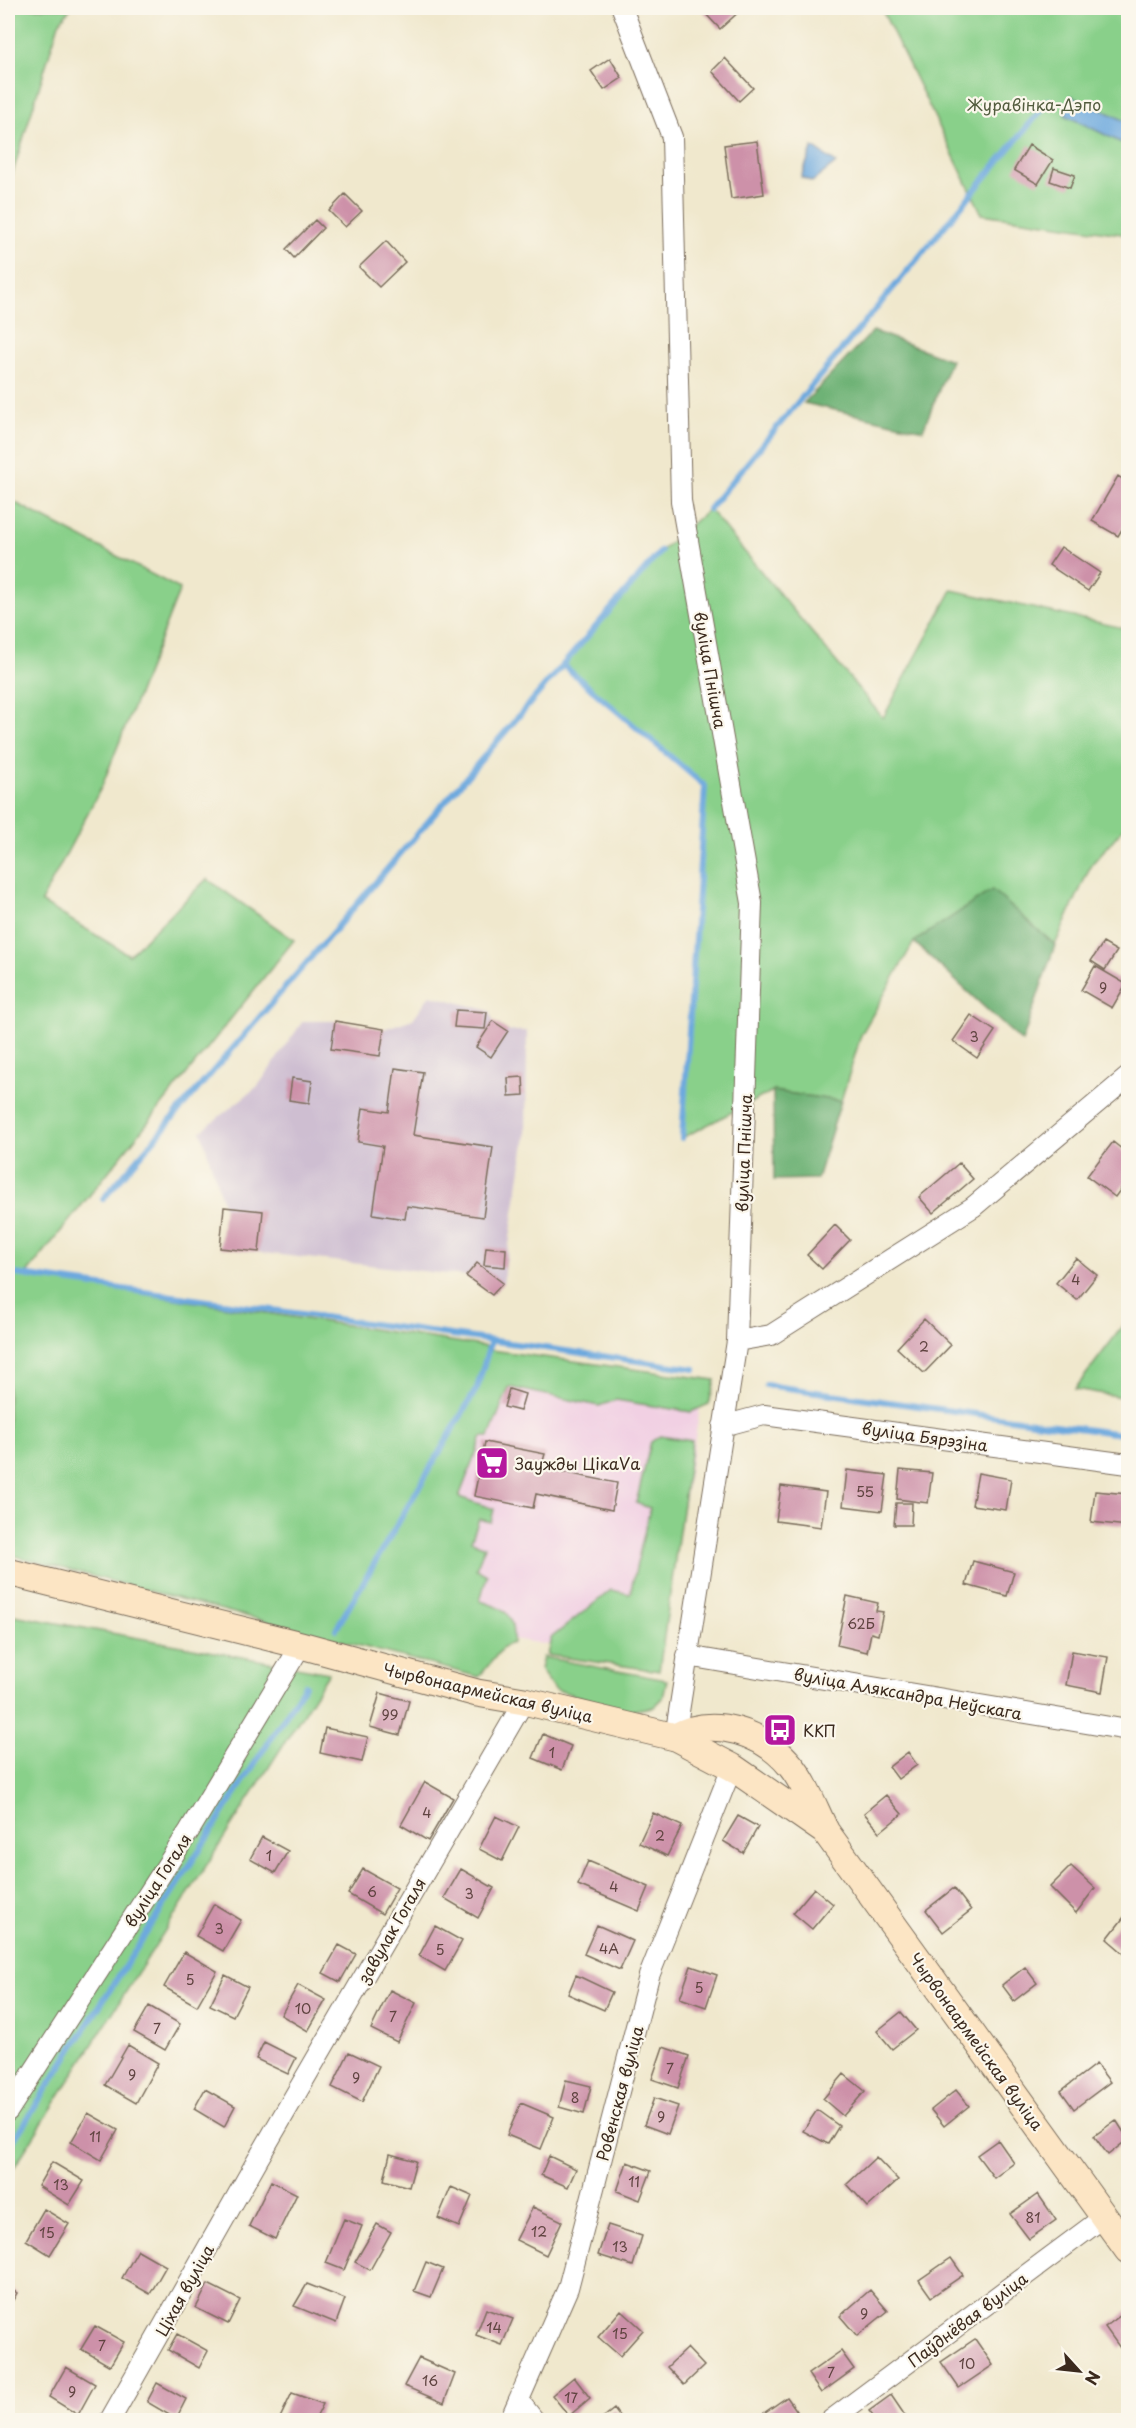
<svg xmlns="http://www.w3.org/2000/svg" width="1136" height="2428" font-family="'Playpen Sans',sans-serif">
  <rect width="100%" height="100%" fill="#fbf7ec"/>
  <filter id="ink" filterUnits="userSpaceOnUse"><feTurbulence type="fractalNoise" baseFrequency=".0167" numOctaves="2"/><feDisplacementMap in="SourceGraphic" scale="12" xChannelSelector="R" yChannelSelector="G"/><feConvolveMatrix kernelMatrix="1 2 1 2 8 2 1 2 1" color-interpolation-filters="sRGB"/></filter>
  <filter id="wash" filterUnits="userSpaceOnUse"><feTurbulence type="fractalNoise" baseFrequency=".008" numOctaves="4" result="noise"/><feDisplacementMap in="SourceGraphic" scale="24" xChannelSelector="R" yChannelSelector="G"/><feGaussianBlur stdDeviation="1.35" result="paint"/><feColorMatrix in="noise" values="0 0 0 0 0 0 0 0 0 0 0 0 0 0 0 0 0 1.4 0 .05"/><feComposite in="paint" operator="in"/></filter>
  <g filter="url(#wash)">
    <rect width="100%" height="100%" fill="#f0e8cd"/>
    <path fill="#f1d0e3" d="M506,1372L701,1402L657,1663L412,1622Z"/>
    <path fill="#cebed1" d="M430,995L490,1011L493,1021L508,1031H527L526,1136L503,1283L492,1295L466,1276L220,1248L224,1207L201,1131L258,1086L303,1021H335L384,1029L413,1019Z"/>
    <path fill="#89d08a" stroke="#627d54" stroke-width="1.5" d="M8,8H71L59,23L8,188Z
      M881,8H1128V235L982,214Z
      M8,499L180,589L102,786L41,902L129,955L207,879L294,940L25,1276L489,1347L491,1350L715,1380L709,1404L691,1412L616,1400L599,1406L509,1387L489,1437H482L459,1497L494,1509L491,1522L479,1519L471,1541L485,1547L476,1569L487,1575L480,1601C507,1609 514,1614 513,1643L504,1646L479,1677L8,1554Z
      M709,509L883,718L952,590L1128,629V823L1091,865L1055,945L992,891L914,942L861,1035L841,1101L773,1091L682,1138L705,786L563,665L661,551Z
      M1128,1319V1398L1075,1389Z
      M660,1436L692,1441L659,1671L547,1655L551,1638L611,1590L630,1594L650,1508L636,1503L651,1442Z
      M8,1614L329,1673L8,2177Z
      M543,1657L667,1680L663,1698L654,1707L627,1711L554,1689L540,1669Z"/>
    <path fill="#6eb276" stroke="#546e4a" stroke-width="1.5" d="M873,331L951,360L923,430L804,403Z
      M992,890L1055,945L1022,1042L914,942Z
      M773,1091L841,1101L817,1179L774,1180Z"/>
    <path fill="#6da9de" stroke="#546a7e" stroke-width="1.5" d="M1071,96L1128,122V146L1065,115Z
      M813,147L836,163L812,182L801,177Z"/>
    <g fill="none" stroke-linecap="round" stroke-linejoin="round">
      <path stroke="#6da9de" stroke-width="6" d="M709,509L1049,101
        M563,665L705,786L682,1138
        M103,1199L661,551
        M8,1273L695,1369
        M766,1385L1128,1435
        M336,1629L477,1388L491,1341
        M8,2149L305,1685"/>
    </g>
    <g id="blocks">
      <path fill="#cd91a9" d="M709,8H743L720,29L704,12Z
        M610,58L622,78L604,90L591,71Z
        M725,58L753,88L739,101L712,71Z
        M757,141L764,194L731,199L724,145Z
        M1029,145L1053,160L1038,184L1014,170Z
        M1054,168L1075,175L1070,188L1050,181Z
        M345,194L362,211L345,227L329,211Z
        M315,220L323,228L294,258L286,249Z
        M386,241L405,262L379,287L359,267Z
        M1118,476L1128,483V522L1127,521L1118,536L1092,521Z
        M1061,547L1100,573L1088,591L1049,565Z
        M1103,943L1117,951L1105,970L1091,961Z
        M1095,966L1126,984L1112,1008L1081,990Z
        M456,1010L487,1012L485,1029L454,1027Z
        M971,1015L995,1031L977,1058L953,1041Z
        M335,1021L384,1029L380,1056L331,1049Z
        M493,1021L508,1031L491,1057L476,1047Z
        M395,1068L423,1072L413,1135L493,1147L483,1217L407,1206L405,1219L373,1214L383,1146L358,1142L363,1108L389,1112Z
        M523,1077L524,1095L509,1096L508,1078Z
        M292,1078L312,1081L309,1103L289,1100Z
        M1113,1142L1128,1154V1179L1115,1197L1087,1176Z
        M959,1163L973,1179L933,1213L919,1197Z
        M224,1207L263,1211L259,1252L220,1248Z
        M835,1225L850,1240L822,1269L807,1255Z
        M486,1247L506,1249L505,1267L484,1265Z
        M1076,1258L1097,1275L1077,1300L1056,1283Z
        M477,1263L503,1283L492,1295L466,1276Z
        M924,1319L951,1345L924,1373L897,1348Z
        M509,1389L525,1394L520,1411L504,1407Z
        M485,1442L545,1454L541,1468L617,1483L612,1510L536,1494L533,1508L474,1496Z
        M847,1470L887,1475L882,1511L843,1506Z
        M900,1470L932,1473L928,1503L897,1499Z
        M978,1473L1011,1479L1006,1510L972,1505Z
        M781,1486L826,1492L821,1527L776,1521Z
        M1095,1491L1128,1494V1526L1091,1522Z
        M896,1503H912L911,1525H894Z
        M973,1561L1014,1572L1007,1596L966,1585Z
        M847,1596L878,1603L876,1611L883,1612L878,1635L871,1633L867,1652L837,1645Z
        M1072,1651L1108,1657L1102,1692L1066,1685Z
        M380,1693L409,1701L400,1735L370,1727Z
        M325,1728L368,1737L362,1762L320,1753Z
        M543,1734L571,1746L562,1770L533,1758Z
        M908,1752L917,1765L898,1779L889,1767Z
        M425,1782L453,1798L428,1841L401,1825Z
        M886,1795L902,1814L880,1832L864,1813Z
        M653,1813L682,1826L667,1856L639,1843Z
        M496,1816L519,1827L502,1861L479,1849Z
        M738,1816L758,1827L743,1853L723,1841Z
        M262,1837L288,1851L275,1873L250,1859Z
        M588,1861L649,1887L639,1911L578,1885Z
        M1071,1866L1095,1888L1076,1913L1050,1887Z
        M363,1869L397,1888L382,1914L348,1894Z
        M461,1869L494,1888L478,1918L444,1898Z
        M814,1888L833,1904L812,1929L793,1913Z
        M954,1888L971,1910L943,1932L926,1910Z
        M214,1904L241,1920L223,1951L196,1936Z
        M1128,1912V1957L1107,1939Z
        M597,1925L633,1941L620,1970L584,1954Z
        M435,1926L462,1941L445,1971L419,1956Z
        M339,1945L356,1954L340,1982L323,1973Z
        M184,1952L217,1971L197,2006L164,1987Z
        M691,1966L717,1975L706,2007L680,1998Z
        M1025,1967L1037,1983L1014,2001L1002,1985Z
        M225,1975L248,1987L233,2016L210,2005Z
        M576,1975L612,1992L604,2010L568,1994Z
        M298,1985L326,2000L308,2031L281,2015Z
        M390,1990L416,2003L397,2042L371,2029Z
        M149,2006L180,2024L165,2050L134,2032Z
        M901,2012L916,2030L892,2049L877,2031Z
        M264,2042L296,2058L288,2074L256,2059Z
        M128,2045L158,2063L136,2103L105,2085Z
        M663,2047L689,2056L678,2088L652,2079Z
        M349,2052L379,2066L362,2102L332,2087Z
        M1096,2064L1110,2082L1074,2109L1061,2091Z
        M844,2074L865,2091L843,2116L823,2099Z
        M566,2080L591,2086L584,2114L559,2107Z
        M205,2089L235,2106L224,2127L194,2109Z
        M956,2090L969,2106L944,2126L931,2110Z
        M654,2098L678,2106L668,2134L644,2125Z
        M521,2103L554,2117L541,2149L507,2135Z
        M817,2110L839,2126L828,2144L803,2131Z
        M88,2113L118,2130L101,2160L71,2142Z
        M1116,2120L1128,2139L1108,2155L1094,2136Z
        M998,2140L1014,2163L994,2178L977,2155Z
        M390,2154L416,2161L409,2187L384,2180Z
        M549,2156L576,2169L568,2187L541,2175Z
        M876,2157L898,2180L868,2207L847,2184Z
        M52,2162L84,2181L69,2205L38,2186Z
        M627,2162L651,2171L640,2200L617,2191Z
        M271,2181L297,2194L275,2239L249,2226Z
        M451,2187L472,2196L459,2227L438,2218Z
        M1038,2194L1056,2220L1029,2239L1010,2214Z
        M533,2207L562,2221L546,2255L516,2240Z
        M44,2209L69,2224L50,2255L26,2240Z
        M344,2219L362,2226L344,2270L326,2263Z
        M377,2224L391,2232L370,2270L355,2262Z
        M608,2225L642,2236L633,2266L598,2255Z
        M138,2250L166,2266L150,2294L122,2278Z
        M951,2258L963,2275L931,2297L919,2280Z
        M426,2262L443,2269L431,2297L414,2291Z
        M208,2284L240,2300L228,2324L196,2308Z
        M307,2284L345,2299L336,2323L294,2306Z
        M8,2287L17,2293L8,2309Z
        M870,2290L888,2311L857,2336L840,2316Z
        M486,2309L513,2319L502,2345L476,2335Z
        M621,2310L643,2330L620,2356L598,2337Z
        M1128,2310V2341L1120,2348L1105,2327Z
        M95,2326L124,2342L110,2366L81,2349Z
        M177,2334L208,2351L199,2368L168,2350Z
        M975,2339L993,2365L959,2388L941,2362Z
        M687,2348L704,2366L684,2385L667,2367Z
        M841,2351L854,2369L821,2393L808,2374Z
        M419,2358L455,2374L444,2403L404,2386Z
        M66,2367L95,2384L78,2415L49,2397Z
        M574,2377L590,2398L569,2416L552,2395Z
        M157,2383L186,2399L176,2419L147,2402Z
        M292,2393L323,2404L315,2420H279Z
        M891,2395L908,2420H876L869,2411Z
        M787,2397L797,2411L782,2420H769L764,2413Z
        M614,2409L622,2420H600Z"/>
    </g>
  </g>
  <g filter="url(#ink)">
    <use href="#blocks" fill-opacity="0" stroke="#7a6c5b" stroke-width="1.5"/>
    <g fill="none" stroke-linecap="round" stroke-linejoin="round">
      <g stroke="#7a6c5b" stroke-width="22">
        <path id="street" d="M622,8L672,137L681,501L752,903L737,1341
          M723,1426L764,1415L1128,1464
          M687,1656L1128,1730
          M675,1737L737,1341L771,1335L973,1207L1128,1077
          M8,2111L189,1831L301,1645
          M519,2401L534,2420
          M110,2420L258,2159L524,1701
          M510,2420L568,2288L649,1976L732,1767
          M831,2420L1104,2217"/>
      </g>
      <g stroke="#7a6c5b" stroke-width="29">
        <path id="secondary" d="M8,1572L301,1645L477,1693L524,1701L675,1737L732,1767L826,1832
          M675,1737C714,1715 764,1733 791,1766C806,1784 815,1811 826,1832L1128,2250"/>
      </g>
      <use href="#street" stroke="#fff" stroke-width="20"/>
      <use href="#secondary" stroke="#fce5c4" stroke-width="27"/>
    </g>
  </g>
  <defs>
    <g id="supermarket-square" transform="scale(1.725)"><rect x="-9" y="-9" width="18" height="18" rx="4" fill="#b5179e" stroke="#fbf7ec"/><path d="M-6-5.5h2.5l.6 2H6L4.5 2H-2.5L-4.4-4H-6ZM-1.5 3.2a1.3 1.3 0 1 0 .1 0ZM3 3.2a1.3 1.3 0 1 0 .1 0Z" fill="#fff"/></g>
    <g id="bus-square" transform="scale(1.725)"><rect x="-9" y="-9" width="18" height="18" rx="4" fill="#b5179e" stroke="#fbf7ec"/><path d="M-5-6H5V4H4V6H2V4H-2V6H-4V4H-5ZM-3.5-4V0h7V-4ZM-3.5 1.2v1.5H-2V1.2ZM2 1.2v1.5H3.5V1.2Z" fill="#fff"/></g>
  </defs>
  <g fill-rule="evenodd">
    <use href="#supermarket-square" x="492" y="1463"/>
    <use href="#bus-square" x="780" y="1730"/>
  </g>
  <g text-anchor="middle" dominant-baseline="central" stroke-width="4.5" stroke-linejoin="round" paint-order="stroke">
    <g font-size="14" fill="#604441">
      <text x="1103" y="987">9</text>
      <text x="974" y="1036">3</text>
      <text x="1076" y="1279">4</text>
      <text x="924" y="1346">2</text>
      <text x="865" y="1491">55</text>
      <text x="861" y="1623">62Б</text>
      <text x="390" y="1714">99</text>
      <text x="552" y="1752">1</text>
      <text x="427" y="1812">4</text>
      <text x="660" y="1835">2</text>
      <text x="269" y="1855">1</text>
      <text x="614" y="1886">4</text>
      <text x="372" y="1891">6</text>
      <text x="469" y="1893">3</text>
      <text x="219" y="1928">3</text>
      <text x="609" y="1948">4А</text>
      <text x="440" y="1949">5</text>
      <text x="190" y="1979">5</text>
      <text x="699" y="1987">5</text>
      <text x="303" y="2008">10</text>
      <text x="393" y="2016">7</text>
      <text x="157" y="2028">7</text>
      <text x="670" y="2068">7</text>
      <text x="132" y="2074">9</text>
      <text x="356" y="2077">9</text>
      <text x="575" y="2097">8</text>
      <text x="661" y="2116">9</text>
      <text x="95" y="2136">11</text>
      <text x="634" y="2181">11</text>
      <text x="61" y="2184">13</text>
      <text x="1033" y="2217">81</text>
      <text x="539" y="2231">12</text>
      <text x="47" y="2232">15</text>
      <text x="620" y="2246">13</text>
      <text x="864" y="2313">9</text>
      <text x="494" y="2327">14</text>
      <text x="620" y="2333">15</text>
      <text x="102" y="2345">7</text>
      <text x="967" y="2363">10</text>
      <text x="831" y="2372">7</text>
      <text x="430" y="2380">16</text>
      <text x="72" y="2391">9</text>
      <text x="571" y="2397">17</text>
    </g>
    <g font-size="16" fill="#525c3e" stroke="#fbf7ec">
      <text x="1034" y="104">Журавінка-Дэпо</text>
    </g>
    <g font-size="16" fill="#3b2a1e" stroke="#fbf7ec">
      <text transform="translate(711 670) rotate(80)">вуліца Пнішча</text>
      <text transform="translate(743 1153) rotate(-88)">вуліца Пнішча</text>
      <text transform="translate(925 1436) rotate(8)">вуліца Бярэзіна</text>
      <text transform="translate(488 1692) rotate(13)">Чырвонаармейская вуліца</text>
      <text transform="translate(908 1693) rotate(10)">вуліца Аляксандра Неўскага</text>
      <text transform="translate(157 1880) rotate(-57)">вуліца Гогаля</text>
      <text transform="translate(391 1930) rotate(-60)">завулак Гогаля</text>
      <text transform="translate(977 2041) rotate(54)">Чырвонаармейская вуліца</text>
      <text transform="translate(619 2093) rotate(-75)">Ровенская вуліца</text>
      <text transform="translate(184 2290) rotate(-61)">Ціхая вуліца</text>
      <text transform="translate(967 2319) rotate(-37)">Паўднёвая вуліца</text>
    </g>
    <g font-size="16" fill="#3b2a1e" stroke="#fbf7ec" text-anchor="start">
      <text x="515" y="1463">Заужды ЦікаVа</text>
      <text x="803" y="1730">ККП</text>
    </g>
  </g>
  <rect width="1136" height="2428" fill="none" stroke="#fbf7ec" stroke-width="30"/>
  <g transform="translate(1079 2371) rotate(117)" stroke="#fbf7ec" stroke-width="4.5" paint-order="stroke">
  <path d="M0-4.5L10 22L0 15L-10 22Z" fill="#3b2a1e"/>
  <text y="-9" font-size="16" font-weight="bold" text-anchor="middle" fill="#3b2a1e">N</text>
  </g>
</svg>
